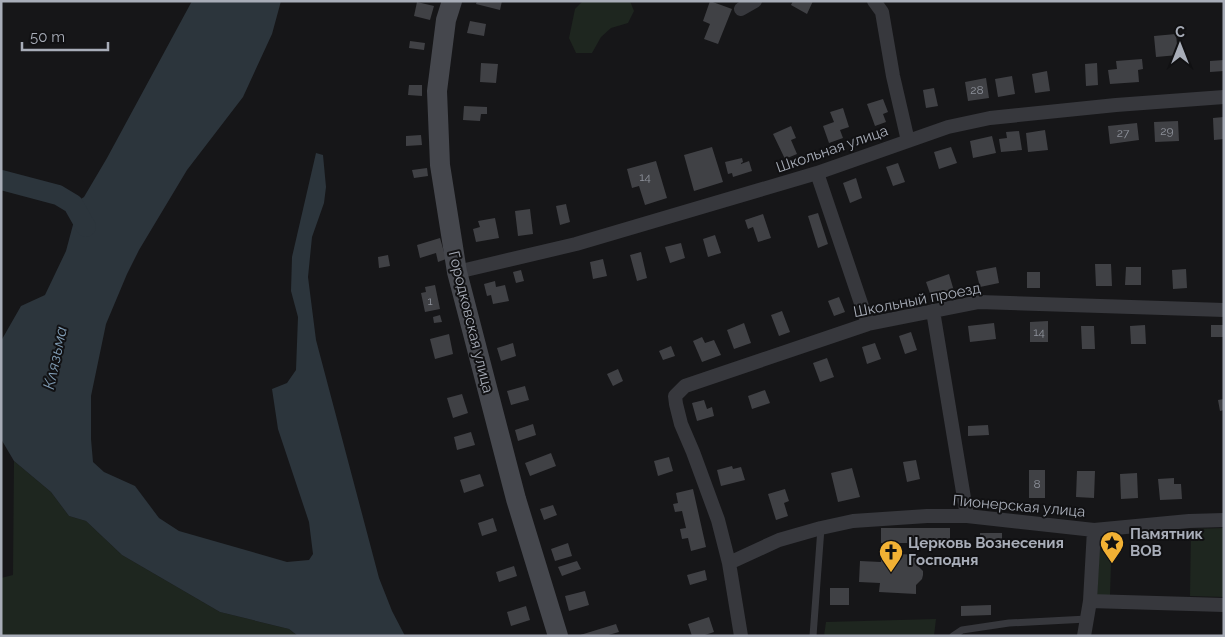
<svg xmlns="http://www.w3.org/2000/svg" width="1225" height="637" font-family="Raleway,sans-serif">
  <rect width="100%" height="100%" fill="#161618"/>
  <path fill="#1e261f" d="M583,1H630L634,11L628,23L611,28L601,37L592,53H576L569,38L575,9Z
    M14,461L51,492L69,516L86,521L122,555L220,612L289,629L298,636H1V578L13,575Z
    M1224,528V597L1190,596L1191,529Z
    M1100,535H1112L1110,595H1097Z
    M936,619L934,636H824L826,622Z"/>
  <path fill="#2c353c" d="M192,1H281L272,34L243,97L187,170L139,250L127,274L106,324L91,396V439L93,462L104,472L135,486L159,518L179,531L287,562L309,560L313,554L309,522L278,429L272,389L287,383L296,370L298,317L291,291L292,257L316,153L323,155L326,187L324,203L312,237L308,277L316,340L379,578L392,611L405,636H298L289,629L220,612L122,555L86,521L69,516L51,492L14,461L1,439V341L21,306L45,295L66,251L74,221L73,204L84,197L107,158Z"/>
  <g fill="none" stroke-linecap="round" stroke-linejoin="round">
    <path stroke="#2c353c" stroke-width="20" d="M1,180L58,195L73,204L86,227"/>
  </g>
  <path fill="#404145" d="M477,1H502L500,10L476,4Z
    M710,1L732,9L718,44L704,39L710,24L703,21Z
    M793,1H813L807,14L791,5Z
    M417,2L434,6L430,20L414,16Z
    M470,21L486,24L484,36L467,33Z
    M1176,34L1178,55L1156,57L1154,36Z
    M410,41L425,43L424,50L409,48Z
    M1142,59L1143,69L1138,70L1139,82L1110,84L1108,70L1117,69L1116,61Z
    M1224,60V71L1210,72V61Z
    M481,63L498,64L496,83L480,82Z
    M1097,63L1098,85L1086,86L1085,64Z
    M1047,71L1050,91L1035,93L1032,74Z
    M1012,76L1015,94L998,97L995,79Z
    M986,78L989,98L968,101L965,82Z
    M409,85H422V96L408,95Z
    M934,88L938,106L926,108L923,90Z
    M883,99L888,112L883,114L886,122L875,126L867,104Z
    M464,106L487,107V114H481L480,121L463,120Z
    M843,108L849,127L840,130L843,138L829,143L823,126L834,122L830,112Z
    M1224,117V139L1214,140L1213,118Z
    M1178,121L1179,141L1155,142L1154,122Z
    M1137,123L1139,140L1110,144L1108,126Z
    M791,126L796,138L791,140L797,154L785,159L773,134Z
    M1045,130L1048,150L1028,152L1026,133Z
    M1019,131L1022,150L1001,152L999,139L1007,138L1006,132Z
    M421,135L422,145L406,146V136Z
    M992,136L996,153L973,158L970,141Z
    M712,147L723,182L694,191L684,155Z
    M951,147L957,163L939,169L934,152Z
    M742,158L743,162L741,163V164L749,161L752,171L733,177L732,173L728,174L725,162Z
    M656,161L667,198L645,205L639,186L632,188L627,169Z
    M898,163L905,182L893,186L886,167Z
    M427,168L428,176L414,178L412,170Z
    M856,178L862,198L850,203L843,183Z
    M566,204L570,222L560,225L556,206Z
    M530,209L533,234L518,236L515,211Z
    M818,213L828,244L818,248L808,216Z
    M763,214L771,238L758,242L753,227L748,229L745,220Z
    M495,218L499,238L476,242L473,229L480,227L478,221Z
    M715,235L721,253L708,257L703,239Z
    M440,238L446,259L438,262L436,253L420,258L417,245Z
    M681,243L685,258L670,263L665,247Z
    M641,252L647,278L637,281L630,255Z
    M388,255L390,266L379,268L378,257Z
    M603,259L607,276L593,279L590,262Z
    M1095,264H1111L1112,286H1096Z
    M996,267L999,283L980,287L976,271Z
    M1126,267H1141V285H1125Z
    M1186,269L1187,288L1173,289L1172,270Z
    M521,270L524,281L516,283L513,272Z
    M1027,272H1040V288H1027Z
    M949,274L954,291L932,299L926,282Z
    M495,281L496,287L505,285L509,301L493,304L491,295L487,296L484,284Z
    M435,285L440,309L425,312L421,293L426,292L425,287Z
    M839,297L845,312L834,316L828,301Z
    M782,311L790,332L779,336L771,315Z
    M440,315L442,322L434,323L433,317Z
    M1048,321V342H1030V322Z
    M744,323L751,343L734,349L727,330Z
    M994,323L996,339L970,342L968,326Z
    M1145,325L1146,344H1131L1130,326Z
    M1211,325H1224V337H1211Z
    M1081,326H1094L1095,349H1082Z
    M911,332L917,350L905,354L899,336Z
    M449,334L453,354L435,359L430,339Z
    M702,337L705,343L714,340L721,355L702,362L693,341Z
    M513,343L516,356L501,361L497,348Z
    M875,343L881,359L867,364L862,347Z
    M671,346L675,356L663,360L659,351Z
    M827,358L834,377L820,382L813,363Z
    M618,369L623,381L613,386L607,374Z
    M525,386L529,400L511,405L507,391Z
    M765,390L770,403L752,409L748,396Z
    M462,394L468,413L453,418L447,398Z
    M1224,399V410L1220,411L1218,400Z
    M704,400L707,409L712,407L714,416L697,421L692,403Z
    M533,424L536,435L518,441L515,430Z
    M988,425L989,435L968,436V426Z
    M471,432L475,445L457,450L454,437Z
    M551,453L556,466L530,476L525,463Z
    M669,457L673,471L658,476L654,461Z
    M916,460L920,479L907,482L903,462Z
    M732,466L733,469L741,467L745,480L721,486L717,470Z
    M852,468L860,497L838,502L831,473Z
    M1029,470H1045V498H1029Z
    M1077,471H1095L1094,498L1076,497Z
    M1137,473L1138,498L1121,499L1120,474Z
    M480,474L484,486L464,493L460,480Z
    M1174,478V484H1181L1182,499L1160,500L1158,479Z
    M693,489L706,547L691,551L688,538L682,539L680,529L686,528L682,511L675,512L673,504L678,503L676,493Z
    M785,489L789,501L784,503L788,516L776,520L768,494Z
    M553,505L557,515L544,520L540,509Z
    M493,518L497,531L482,536L478,523Z
    M881,528H950V543H881Z
    M980,533H1002V541H980Z
    M568,543L572,556L555,561L551,549Z
    M881,553L918,555L917,565L923,571V575L922,579L916,585V594L879,592L880,583L859,582L860,561L881,562Z
    M577,561L581,569L562,576L558,567Z
    M514,566L517,576L499,582L496,572Z
    M705,570L707,580L690,585L687,575Z
    M830,588H849V605H830Z
    M585,591L589,605L569,611L565,596Z
    M991,605V615L961,616V606Z
    M526,606L530,620L511,626L507,612Z
    M709,617L714,632L702,636H692L688,624Z
    M616,624L619,632L605,636H577Z"/>
  <g fill="none" stroke-linecap="round" stroke-linejoin="round">
    <path stroke="#37383d" stroke-width="7" d="M813,636L821,528
      M953,636L962,630L1009,623L1087,619"/>
    <path stroke="#37383d" stroke-width="14" d="M874,1L882,12L893,76L908,141
      M741,9L755,1
      M817,173L868,324
      M457,272L576,244L817,173L948,127L990,118L1116,105L1224,97
      M933,311L967,516
      M729,563L779,540L821,528L853,521L927,516H967L1094,530L1189,521L1224,520
      M1090,601L1224,605
      M741,636L729,563L718,520L693,452L681,424L676,404L675,396L685,386L868,324L979,302L1224,310
      M1084,636L1090,601L1094,530"/>
    <path stroke="#45474d" stroke-width="20" d="M452,1L446,20L437,91L440,165L457,272L516,499L558,636"/>
  </g>
  <defs>
    <g id="sight-pin" transform="scale(1.25)"><path d="M0 17L-7.5 6A9.5 9.5 0 1 1 7.5 6Z" fill="#f2b134" stroke="#111113"/><path d="M0-6L1.8-2.2L6-1.7L2.9 1.2L3.7 5.4L0 3.3L-3.7 5.4L-2.9 1.2L-6-1.7L-1.8-2.2Z" fill="#111"/></g>
    <g id="church-pin" transform="scale(1.25)"><path d="M0 17L-7.5 6A9.5 9.5 0 1 1 7.5 6Z" fill="#f2b134" stroke="#111113"/><path d="M-1.2-6h2.4v3.5h3.3v2.4h-3.3V6h-2.4V-.1h-3.3v-2.4h3.3Z" fill="#111"/></g>
  </defs>
  <g fill-rule="evenodd">
    <use href="#sight-pin" x="1112" y="543"/>
    <use href="#church-pin" x="891" y="552"/>
  </g>
  <g text-anchor="middle" dominant-baseline="central" stroke-width="4" stroke-linejoin="round" paint-order="stroke">
    <g font-size="12" fill="#8e929b">
      <text x="977" y="90">28</text>
      <text x="1167" y="131">29</text>
      <text x="1123" y="133">27</text>
      <text x="645" y="177">14</text>
      <text x="430" y="301">1</text>
      <text x="1039" y="332">14</text>
      <text x="1037" y="484">8</text>
    </g>
    <g font-size="15" fill="#a8adb8" stroke="#111113">
      <text transform="translate(832 149) rotate(-19)">Школьная улица</text>
      <text transform="translate(917 300) rotate(-11)">Школьный проезд</text>
      <text transform="translate(471 322) rotate(76)">Городковская улица</text>
      <text transform="translate(1019 506) rotate(5)">Пионерская улица</text>
    </g>
    <g font-size="15" font-weight="bold" fill="#a8adb8" stroke="#111113" text-anchor="start">
      <text x="1130" y="534">Памятник<tspan x="1130" dy="17">ВОВ</tspan></text>
      <text x="908" y="543">Церковь Вознесения<tspan x="908" dy="17">Господня</tspan></text>
    </g>
    <g font-size="16" font-style="italic" fill="#7f9bb3" stroke="#111113">
      <text transform="translate(55 358) rotate(-78)">Клязьма</text>
    </g>
  </g>
  <rect width="1225" height="637" fill="none" stroke="#a8adb8" stroke-width="5"/>
  <g transform="translate(1180 45)" stroke="#111113" stroke-width="4" paint-order="stroke">
  <path d="M0-4L9 19L0 12L-9 19Z" fill="#a8adb8"/>
  <text y="-8" font-size="14" font-weight="bold" text-anchor="middle" fill="#a8adb8">С</text>
  </g>
  <path d="M22 42v8h86v-8" fill="none" stroke="#a8adb8" stroke-width="2.5"/>
  <text x="30" y="42" font-size="15" fill="#a8adb8" stroke="#111113" stroke-width="4" paint-order="stroke">50 m</text>
</svg>
